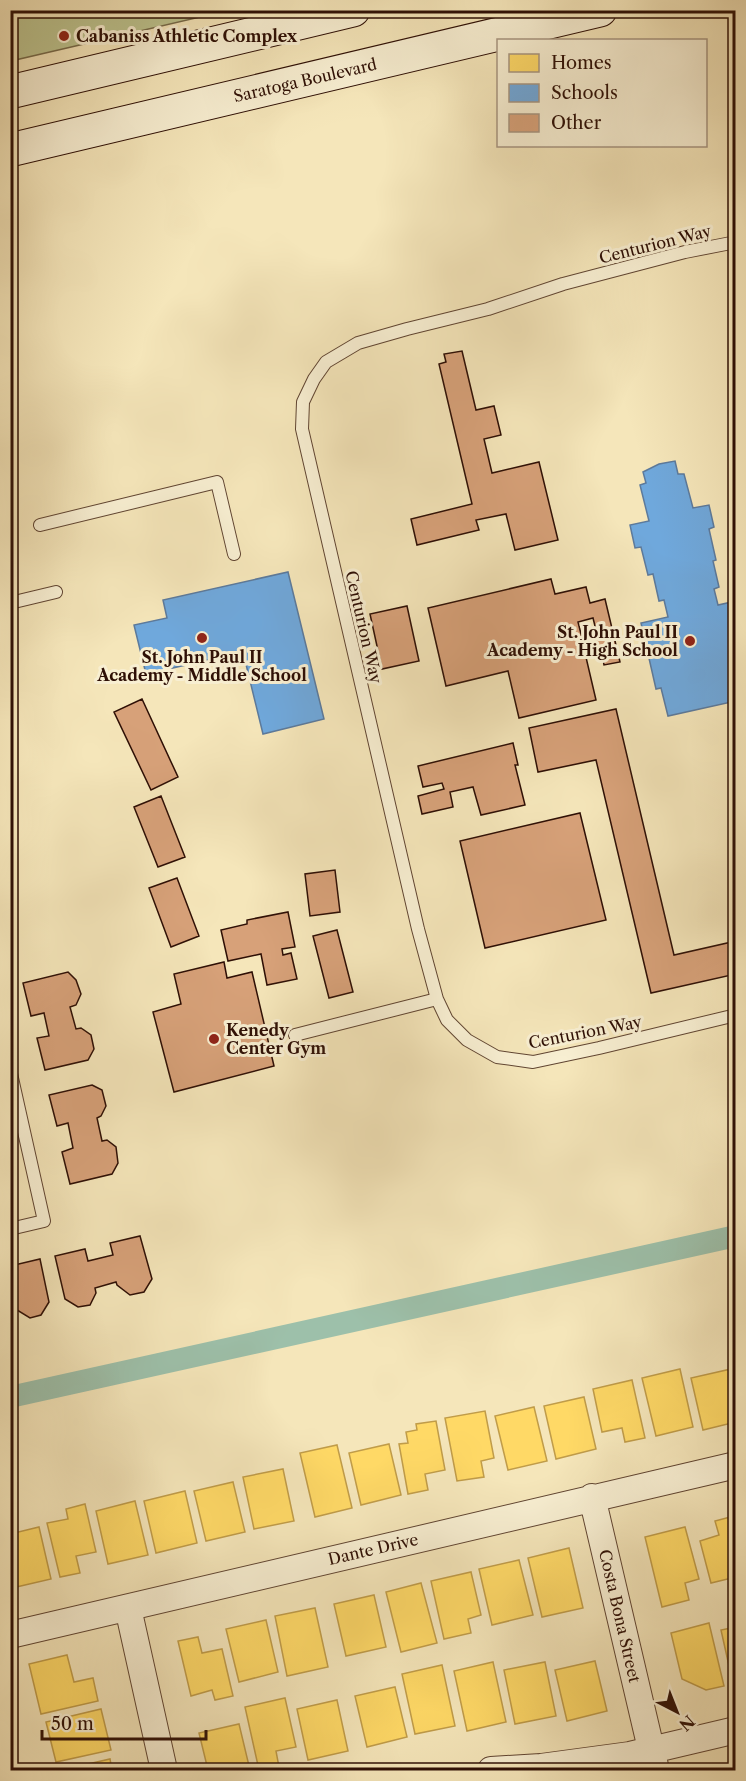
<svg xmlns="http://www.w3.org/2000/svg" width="746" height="1781" font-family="'Libre Caslon Text',serif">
  <rect width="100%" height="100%" fill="#f5e6ba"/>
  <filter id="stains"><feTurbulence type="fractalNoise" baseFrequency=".00333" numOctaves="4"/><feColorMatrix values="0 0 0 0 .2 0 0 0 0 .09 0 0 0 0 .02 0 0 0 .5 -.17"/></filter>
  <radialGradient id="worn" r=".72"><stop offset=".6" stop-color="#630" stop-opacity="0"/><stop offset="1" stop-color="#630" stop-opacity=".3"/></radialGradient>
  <path fill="#bdc48f" stroke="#766a4a" stroke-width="1.5" d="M11,10H226V11L11,61Z"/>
  <path fill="#ffd966" stroke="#c09c49" stroke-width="1.5" d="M680,1369L693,1427L656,1436L642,1378Z
    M731,1369L736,1386V1422L703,1430L691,1378Z
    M632,1380L645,1438L625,1442L622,1428L602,1432L593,1389Z
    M584,1397L596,1449L556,1459L544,1406Z
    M534,1407L547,1461L508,1470L495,1416Z
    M485,1411L494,1458L481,1461L484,1477L457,1481L445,1418Z
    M436,1421L445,1470L425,1474L428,1490L408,1494L399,1444L408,1443L406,1432L417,1430L416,1424Z
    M389,1444L401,1495L361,1505L349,1453Z
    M337,1445L352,1508L315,1517L300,1453Z
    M283,1469L294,1521L254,1529L243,1477Z
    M233,1482L245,1532L206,1541L194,1491Z
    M185,1491L197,1543L156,1553L144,1501Z
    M135,1501L148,1555L108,1564L96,1511Z
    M85,1504L96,1552L76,1556L80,1573L60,1577L47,1523L68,1519L66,1509Z
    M734,1516L736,1577L711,1583L700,1541L719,1535L715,1521Z
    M39,1527L51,1579L12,1588L10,1534Z
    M685,1527L699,1579L685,1583L689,1600L662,1607L645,1537Z
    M569,1548L583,1608L542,1617L528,1558Z
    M519,1560L533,1615L492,1625L479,1569Z
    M471,1572L481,1615L468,1619L471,1633L444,1639L431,1581Z
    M421,1583L437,1643L401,1652L386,1592Z
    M374,1595L386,1647L346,1656L334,1604Z
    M315,1608L328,1667L287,1676L275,1616Z
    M266,1620L278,1672L239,1682L226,1629Z
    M709,1623L724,1686L706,1690L682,1679L671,1633Z
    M736,1627V1683L733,1684L721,1630Z
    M198,1637L202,1653L222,1649L233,1696L215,1700L212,1690L191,1696L178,1641Z
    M67,1655L74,1682L93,1678L98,1701L41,1714L29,1664Z
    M595,1661L607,1711L567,1721L555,1670Z
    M493,1662L506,1722L467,1731L454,1671Z
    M545,1662L556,1716L515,1724L504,1670Z
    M442,1665L455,1726L415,1734L402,1674Z
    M395,1687L407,1737L367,1747L355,1696Z
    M285,1698L296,1747L276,1751L279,1767L259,1770L245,1707Z
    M337,1700L348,1751L308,1760L297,1709Z
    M101,1709L111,1750L56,1762L46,1722Z
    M239,1724L250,1770H208L199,1733Z
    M110,1759L112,1770H62Z"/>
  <path fill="#6fa8dc" stroke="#5c7a9c" stroke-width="1.5" d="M675,461L678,474H684L693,508L709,505L714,527L709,529L716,560L713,561L719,587L714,589L718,605L736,601V701L668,716L661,688L656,689L641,623L668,617L664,600L659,601L653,574L648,575L641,547L635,548L630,525L649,521L640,485L646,483L643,472L659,464Z
    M288,572L324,719L263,734L243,652L146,674L134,625L167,618L163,600Z"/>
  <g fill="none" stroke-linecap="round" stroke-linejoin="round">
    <path stroke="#9dc0aa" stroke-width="22" d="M10,1397L736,1236"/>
  </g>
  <path fill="#d7a179" stroke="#2e0f05" stroke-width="1.5" fill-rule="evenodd" d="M462,351L476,410L494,406L501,435L484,439L492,473L539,462L558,540L515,550L506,514L476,520L479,530L417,545L411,519L472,504L439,364L446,362L444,354Z
    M551,579L555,594L586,587L590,603L605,599L620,662L604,665L601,650L585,653L596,700L519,718L508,671L446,686L428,608ZM593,618L597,634L582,638L578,622Z
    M407,606L419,661L382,669L370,614Z
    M142,699L178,777L151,790L114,712Z
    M616,709L674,955L736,941V974L651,993L596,760L538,772L529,728Z
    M513,743L518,765H515L525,805L481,815L473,787L450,792L453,807L422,814L418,796L444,789L442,783L423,787L418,766Z
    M161,796L185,857L158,867L134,807Z
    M580,813L606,920L485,948L460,841Z
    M335,870L340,912L310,916L305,874Z
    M177,878L199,936L171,947L149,888Z
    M288,912L295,947L282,949L283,955L291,953L297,979L267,985L261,954L228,961L221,930L247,924V920Z
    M337,930L353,992L329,998L313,936Z
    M224,962L227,978L252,972L274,1066L174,1092L153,1012L181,1004L174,974Z
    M68,972L76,980L81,994L76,1005L70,1007L76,1029L81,1028L91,1035L94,1049L88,1060L45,1070L37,1038L49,1036L44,1013L31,1016L23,983Z
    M92,1085L102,1090L106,1106L101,1116L97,1118L102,1141L107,1140L116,1147L118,1163L112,1174L70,1184L62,1152L73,1148L68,1123L57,1126L49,1095Z
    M140,1236L152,1279L144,1292L130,1295L117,1285L116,1282L95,1288L96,1293L90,1305L78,1307L65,1299L55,1256L85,1249L88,1261L113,1255L110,1243Z
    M40,1259L49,1302L41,1315L30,1318L17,1310L16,1306L10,1307V1266Z"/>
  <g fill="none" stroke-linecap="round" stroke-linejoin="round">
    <g stroke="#604532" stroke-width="14">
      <path id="lane" d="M736,242L685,252L563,284L488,309L407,329L358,343L326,362L314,379L303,402L302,429L418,929L437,999L447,1020L467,1040L497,1057L533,1062L599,1048L736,1015
        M40,525L217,482L234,554
        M10,603L56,592
        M295,1035L437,999
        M10,1069L44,1221L10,1229"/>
    </g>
    <g stroke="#604532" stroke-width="28">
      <path id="street" d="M592,1497L656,1770
        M128,1608L164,1770
        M10,1635L736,1465
        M491,1770L541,1767L630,1755L736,1730"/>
    </g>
    <g stroke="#2e0f05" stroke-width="35">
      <path id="secondary" d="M10,92L353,10
        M10,150L600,10"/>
    </g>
    <use href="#lane" stroke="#f8efd2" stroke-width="12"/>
    <use href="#street" stroke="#f8efd2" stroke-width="26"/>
    <use href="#secondary" stroke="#f8efd2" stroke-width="33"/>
  </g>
  <g fill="#8f2418" stroke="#f8efd2" stroke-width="2">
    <circle cx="64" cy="36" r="6"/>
    <circle cx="202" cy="638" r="6"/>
    <circle cx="690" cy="641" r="6"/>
    <circle cx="214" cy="1039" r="6"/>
  </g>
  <g text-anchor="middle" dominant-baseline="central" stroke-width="6" stroke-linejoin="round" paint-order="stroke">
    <g font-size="16" font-weight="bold" fill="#2e0f05" stroke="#f8efd2" text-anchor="start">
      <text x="76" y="36">Cabaniss Athletic Complex</text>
      <text x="678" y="632" text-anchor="end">St. John Paul II<tspan x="678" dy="18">Academy - High School</tspan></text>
      <text x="202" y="657" text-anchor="middle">St. John Paul II<tspan x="202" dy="18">Academy - Middle School</tspan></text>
      <text x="226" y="1030">Kenedy<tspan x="226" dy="18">Center Gym</tspan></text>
    </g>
    <g font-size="16" fill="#2e0f05" stroke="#f8efd2">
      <text transform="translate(305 80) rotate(-13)">Saratoga Boulevard</text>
      <text transform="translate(655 244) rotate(-14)">Centurion Way</text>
      <text transform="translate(364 627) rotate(77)">Centurion Way</text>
      <text transform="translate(585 1032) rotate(-11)">Centurion Way</text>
      <text transform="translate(373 1549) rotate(-13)">Dante Drive</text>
      <text transform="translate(620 1616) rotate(77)">Costa Bona Street</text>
    </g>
  </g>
  <rect width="746" height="1781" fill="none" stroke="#f5e6ba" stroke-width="36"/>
  <rect x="12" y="12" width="722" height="1757" fill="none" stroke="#2e0f05" stroke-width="3"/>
  <rect x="18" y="18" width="710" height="1745" fill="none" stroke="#2e0f05" stroke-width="1.5"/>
  <rect x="497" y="39" width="210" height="108" fill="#f8efd2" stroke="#a79580" stroke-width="1.5"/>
  <rect x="509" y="54" width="30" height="18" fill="#ffd966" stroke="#a79580" stroke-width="1.5"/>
  <text x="551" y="69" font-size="18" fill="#2e0f05">Homes</text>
  <rect x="509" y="84" width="30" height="18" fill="#6fa8dc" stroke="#a79580" stroke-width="1.5"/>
  <text x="551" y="99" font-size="18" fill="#2e0f05">Schools</text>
  <rect x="509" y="114" width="30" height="18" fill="#d7a179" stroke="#a79580" stroke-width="1.5"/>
  <text x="551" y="129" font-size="18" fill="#2e0f05">Other</text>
  <g transform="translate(677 1712) rotate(138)" stroke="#f8efd2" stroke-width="4.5" paint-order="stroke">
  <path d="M0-4.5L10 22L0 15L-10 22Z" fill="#2e0f05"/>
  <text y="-9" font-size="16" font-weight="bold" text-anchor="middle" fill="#2e0f05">N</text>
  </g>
  <path d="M42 1730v9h164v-9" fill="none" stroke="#2e0f05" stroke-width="3"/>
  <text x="51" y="1730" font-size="18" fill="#2e0f05" stroke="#f8efd2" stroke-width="4.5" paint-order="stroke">50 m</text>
  <rect width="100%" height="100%" filter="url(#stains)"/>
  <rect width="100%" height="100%" fill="url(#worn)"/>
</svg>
